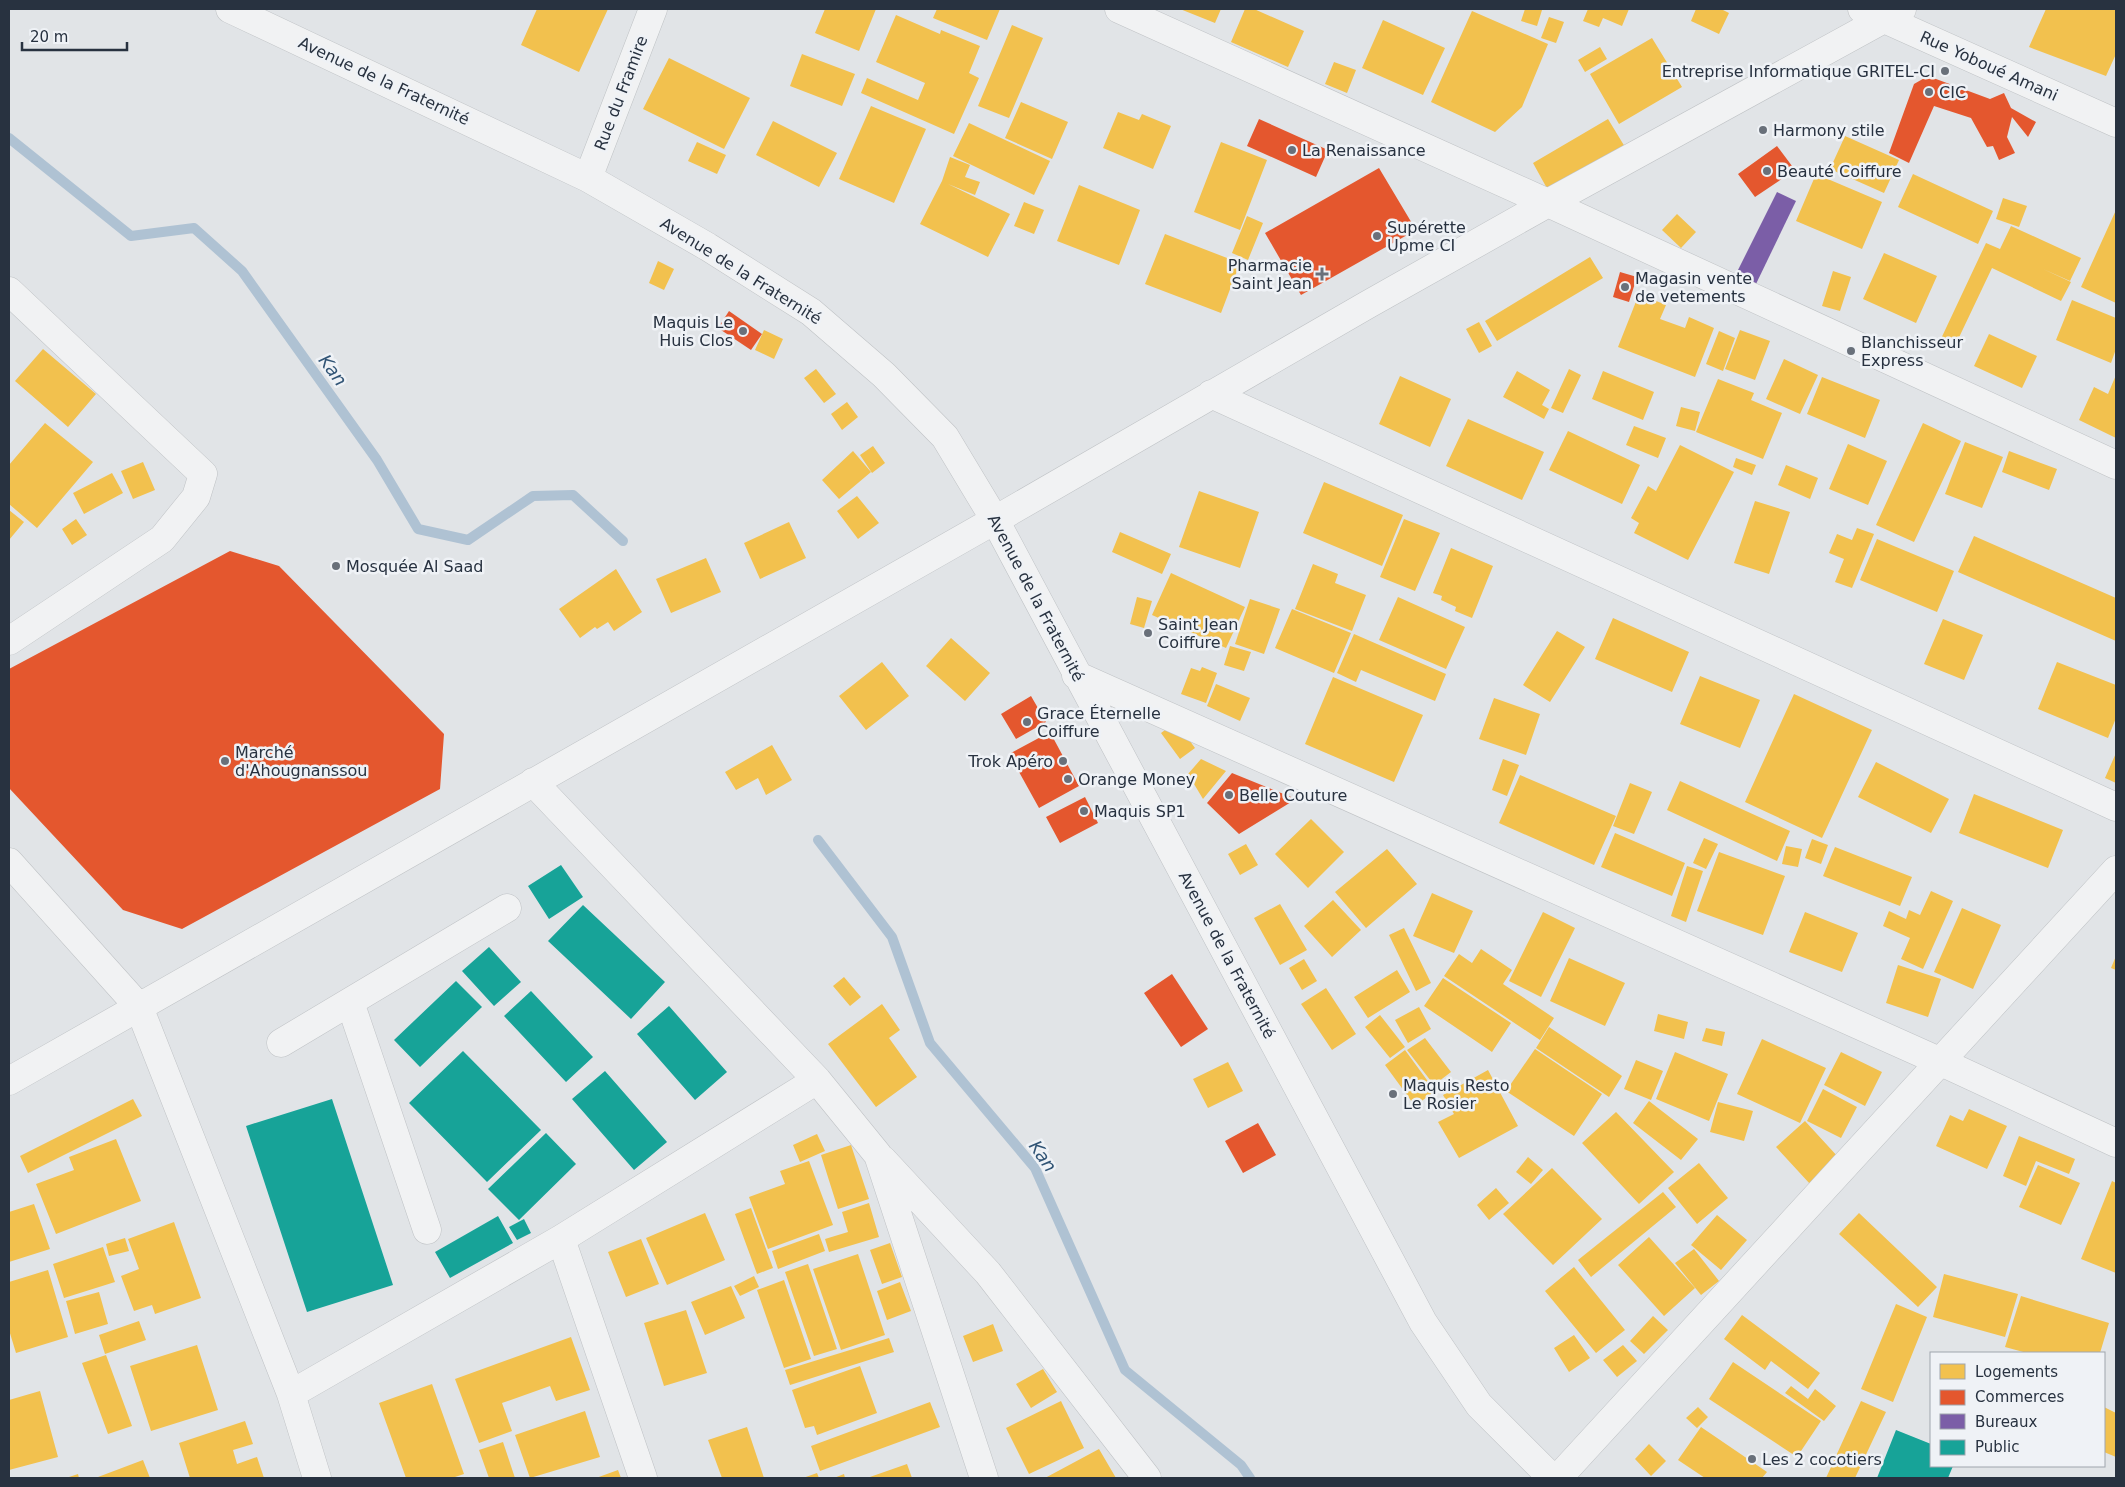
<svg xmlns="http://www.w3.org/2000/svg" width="2125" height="1487" font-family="'DejaVu Sans',sans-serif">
  <rect width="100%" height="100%" fill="#e1e4e7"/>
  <path fill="#f2c14e" d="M537,9H608L579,72L521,45Z
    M825,9H876L859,51L815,33Z
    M937,9H1000L987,40L933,18Z
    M1180,9H1221L1215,23Z
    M1245,9H1254L1304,31L1288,67L1231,42Z
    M1525,9L1542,10L1537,26L1521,21Z
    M1588,9H1629L1622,26L1603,18L1599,27L1583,21Z
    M1696,9H1721L1729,13L1719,34L1691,21Z
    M2046,9H2116V54L2106,76L2029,47Z
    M1472,11L1548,44L1522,107L1495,132L1431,102Z
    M896,15L940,34L941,30L980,46L969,73L979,78L954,134L861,93L867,78L918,100L925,83L876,62Z
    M1549,17L1564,22L1556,43L1541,38Z
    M1383,20L1445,48L1423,95L1362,68Z
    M1012,25L1043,38L1009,118L978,106Z
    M1652,38L1682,87L1619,124L1590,74Z
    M1600,47L1607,59L1585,72L1578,60Z
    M802,54L855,74L842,106L790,86Z
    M669,58L750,98L724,149L643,109Z
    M1334,62L1356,70L1347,93L1325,84Z
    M1021,102L1068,122L1052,159L1005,138Z
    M871,106L926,129L894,203L839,179Z
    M1118,112L1139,120L1142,114L1171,126L1153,169L1103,148Z
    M1608,119L1625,147L1549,192L1533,163Z
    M773,121L837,153L819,187L756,155Z
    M969,123L1050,161L1034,195L953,156Z
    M1845,136L1899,160L1884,193L1830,169Z
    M697,142L726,155L717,174L688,161Z
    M1221,142L1267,160L1240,230L1194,212Z
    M950,157L970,165L965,177L980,182L975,195L948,184L1010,214L988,257L920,224L942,181Z
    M1816,174L1882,202L1862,249L1796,221Z
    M1913,174L1993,211L1978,244L1898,207Z
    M1079,185L1140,210L1119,265L1057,241Z
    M2003,198L2027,206L2019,227L1996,219Z
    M1024,202L1044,210L1034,234L1014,226Z
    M2116,210V303L2081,287Z
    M1677,214L1696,232L1681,248L1662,230Z
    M1247,216L1263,223L1248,260L1232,253Z
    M2011,226L2081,258L2070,281L2043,269L2071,282L2061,301L1992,268L1953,350L1939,343L1986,243L2000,249Z
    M1165,234L1240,263L1221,313L1145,284Z
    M1884,253L1937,276L1916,323L1863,299Z
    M1590,257L1603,278L1497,341L1485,321Z
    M658,261L674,269L664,290L649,283Z
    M1833,271L1851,277L1840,311L1822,306Z
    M1639,294L1666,305L1660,319L1685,328L1689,317L1714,328L1695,377L1618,347Z
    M2072,300L2116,318V349L2111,363L2056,340Z
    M1479,322L1492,346L1479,353L1466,329Z
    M764,330L783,339L774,359L755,350Z
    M1740,330L1770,341L1755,380L1725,369Z
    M1719,331L1735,338L1723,371L1706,364Z
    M1989,334L2037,356L2022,388L1974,366Z
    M43,349L96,394L68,427L15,381Z
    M1784,359L1818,375L1800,414L1766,399Z
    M816,369L836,394L824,403L804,378Z
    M1569,369L1581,375L1563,413L1551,408Z
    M1517,371L1550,390L1542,405L1549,409L1544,419L1503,397Z
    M1603,371L1654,392L1643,420L1592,399Z
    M2116,375V438L2079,420L2094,387L2108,394Z
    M1400,376L1451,399L1430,447L1379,424Z
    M1822,377L1880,400L1865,438L1807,414Z
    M1718,379L1754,393L1751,400L1782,413L1763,459L1696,432Z
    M847,402L858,417L842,430L831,414Z
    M1681,407L1700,412L1695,431L1676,426Z
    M1468,419L1544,452L1522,500L1446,466Z
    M45,423L93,462L37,528L9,504V465Z
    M1923,423L1961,441L1914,542L1876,525Z
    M1634,426L1666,438L1658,458L1626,445Z
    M1568,431L1640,465L1622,504L1549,470Z
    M1965,442L2003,457L1982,508L1945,494Z
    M1848,444L1887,461L1868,505L1829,489Z
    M1680,445L1734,472L1688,560L1634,533L1639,523L1631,518L1648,486L1656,491Z
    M873,446L885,463L872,473L860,455Z
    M853,451L871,472L839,499L822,480Z
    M2009,451L2057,469L2049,490L2002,472Z
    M1736,458L1756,465L1752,475L1733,467Z
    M143,462L155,490L133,499L121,471Z
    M1786,465L1818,478L1810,499L1778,485Z
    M112,473L123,493L84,514L73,493Z
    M1324,482L1403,515L1382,566L1303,533Z
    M1199,491L1259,512L1240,568L1179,547Z
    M857,496L879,523L858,539L837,511Z
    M1755,501L1790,512L1769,574L1734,563Z
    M9,510L24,522L9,540Z
    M76,519L87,535L72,545L62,529Z
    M1404,519L1440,533L1415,591L1380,577Z
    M789,522L806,558L760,579L744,543Z
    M1857,528L1874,534L1852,588L1835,582L1844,559L1829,553L1837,534L1852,540Z
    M1120,532L1171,554L1162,574L1112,552Z
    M1974,536L2116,598V641L1958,572Z
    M1877,539L1954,571L1937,612L1860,580Z
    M1451,548L1493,566L1472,618L1455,611L1456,607L1441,600L1442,596L1433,593Z
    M706,558L721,592L671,613L656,579Z
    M1313,564L1338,574L1335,583L1366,595L1352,631L1295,609Z
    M616,569L642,612L614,631L608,622L597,629L595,627L580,638L559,609Z
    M1171,573L1245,607L1226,648L1152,615Z
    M1137,597L1152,601L1144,628L1130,624Z
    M1398,597L1465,627L1446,669L1379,640Z
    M1250,599L1280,609L1264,654L1235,644Z
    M1292,609L1351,633L1334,673L1275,648Z
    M1613,618L1689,652L1672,692L1595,659Z
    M1943,619L1983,635L1964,680L1924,664Z
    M1557,631L1585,647L1550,702L1523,685Z
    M1354,634L1446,674L1435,701L1361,670L1356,682L1337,673Z
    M951,638L990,673L965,701L926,666Z
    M1230,646L1251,652L1244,671L1224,665Z
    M882,662L909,696L866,730L839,696Z
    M2057,662L2116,685V718L2108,738L2038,709Z
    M1202,667L1217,673L1206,703L1181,694L1191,668L1200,671Z
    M1700,676L1760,700L1740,748L1680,724Z
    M1333,677L1423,715L1394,782L1305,744Z
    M1216,684L1250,698L1240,721L1207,706Z
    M1794,694L1872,730L1822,838L1745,802Z
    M1494,698L1540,714L1526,755L1479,739Z
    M1176,722L1195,748L1180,759L1161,733Z
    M772,745L792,780L766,795L758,778L736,790L725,772Z
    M2116,753V783L2105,778Z
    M1201,759L1226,771L1203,799L1188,774Z
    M1503,759L1519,765L1507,796L1492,790Z
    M1876,762L1949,799L1931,833L1858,797Z
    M1520,775L1616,816L1594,865L1499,823Z
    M1680,781L1790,831L1777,861L1667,810Z
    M1630,783L1652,792L1634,834L1613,826Z
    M1974,794L2063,830L2048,868L1959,833Z
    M1311,819L1344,852L1308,888L1275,854Z
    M1615,833L1685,863L1672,896L1601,867Z
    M1704,838L1718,844L1706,869L1693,863Z
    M1812,839L1828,845L1821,864L1805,858Z
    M1246,844L1258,865L1240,875L1228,854Z
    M1786,846L1802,849L1798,867L1782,864Z
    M1835,847L1912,877L1900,906L1823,876Z
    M1387,849L1417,884L1366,928L1335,892Z
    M1719,852L1785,876L1763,935L1697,911Z
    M1687,866L1703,871L1686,922L1671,916Z
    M1931,891L1953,901L1923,969L1901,959L1910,938L1883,926L1889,911L1906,919L1909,910L1920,915Z
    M1432,893L1473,911L1454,953L1413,936Z
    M1333,900L1361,930L1332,957L1304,926Z
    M1280,904L1307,950L1280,965L1254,918Z
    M1962,908L2001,925L1973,989L1934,972Z
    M1543,912L1575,928L1541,997L1509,981Z
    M1805,912L1858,933L1842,972L1789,952Z
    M1404,928L1431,983L1416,991L1389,935Z
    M1481,949L1512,970L1503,984L1554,1018L1540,1040L1444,976L1459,954L1472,963Z
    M2116,956V970L2111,968Z
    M1569,958L1625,983L1605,1026L1550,1001Z
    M1304,959L1317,981L1302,990L1289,968Z
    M1898,965L1941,979L1928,1017L1886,1003Z
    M1397,970L1410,992L1368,1018L1354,997Z
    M844,977L861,997L850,1006L833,986Z
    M1443,978L1511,1023L1492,1052L1424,1006Z
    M1326,988L1356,1034L1332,1050L1301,1004Z
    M882,1004L900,1030L889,1038L917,1077L876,1107L828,1044Z
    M1419,1007L1431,1029L1408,1043L1395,1020Z
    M1658,1014L1688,1022L1684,1039L1654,1031Z
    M1380,1015L1405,1047L1390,1058L1365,1027Z
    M1549,1027L1622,1076L1609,1097L1536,1048Z
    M1706,1028L1725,1032L1722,1046L1702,1041Z
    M1425,1038L1451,1072L1434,1085L1407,1050Z
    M1762,1039L1826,1068L1800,1123L1737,1094Z
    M1535,1049L1602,1094L1574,1136L1506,1091Z
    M1405,1050L1435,1091L1415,1106L1385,1065Z
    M1675,1052L1728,1074L1709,1121L1656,1099Z
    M1841,1052L1882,1072L1865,1106L1824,1085Z
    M1636,1060L1663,1071L1651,1100L1624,1089Z
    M1228,1062L1243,1091L1208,1108L1193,1079Z
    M1488,1070L1518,1126L1459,1158L1438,1122L1454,1114L1443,1095Z
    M1823,1089L1857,1107L1841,1138L1807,1121Z
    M133,1099L142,1116L28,1173L20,1156Z
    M1649,1101L1698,1139L1681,1160L1633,1123Z
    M1718,1102L1753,1111L1744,1141L1710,1132Z
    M1969,1109L2007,1126L1987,1169L1936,1146L1950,1115L1963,1121Z
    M1616,1112L1674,1172L1639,1204L1582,1143Z
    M1805,1121L1839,1158L1810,1184L1776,1147Z
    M817,1134L825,1151L800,1162L793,1145Z
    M2019,1136L2075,1159L2069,1174L2036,1161L2026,1186L2003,1176Z
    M116,1139L141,1201L56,1234L36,1184L74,1170L69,1157Z
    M851,1145L869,1199L838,1209L821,1155Z
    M1528,1157L1543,1170L1531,1184L1516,1172Z
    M809,1161L833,1225L768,1249L749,1197L785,1184L780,1171Z
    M1699,1163L1728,1198L1697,1224L1668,1188Z
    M2038,1165L2080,1183L2061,1225L2019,1207Z
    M1552,1168L1602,1219L1553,1265L1503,1214Z
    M2112,1181L2116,1183V1273L2081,1259Z
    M1496,1188L1509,1203L1489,1220L1477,1205Z
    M1663,1192L1676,1207L1591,1277L1578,1260Z
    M869,1203L879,1237L829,1252L825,1239L848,1232L842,1212Z
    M34,1204L50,1249L9,1262V1212Z
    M751,1208L773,1268L757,1274L735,1214Z
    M705,1213L725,1260L667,1285L646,1238Z
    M1859,1213L1937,1287L1918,1307L1839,1234Z
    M1717,1215L1747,1240L1721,1270L1691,1245Z
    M174,1222L201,1298L155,1314L152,1305L134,1311L121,1276L139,1269L128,1239Z
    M819,1234L825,1251L778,1269L772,1251Z
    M1649,1237L1695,1288L1664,1316L1618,1265Z
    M125,1238L129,1251L109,1256L106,1244Z
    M641,1239L659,1284L626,1297L608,1252Z
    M890,1243L902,1277L882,1284L870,1250Z
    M103,1247L115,1282L64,1298L53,1264Z
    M1694,1249L1719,1281L1701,1295L1675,1263Z
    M858,1254L885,1335L841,1350L813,1269Z
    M808,1264L837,1349L814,1356L785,1272Z
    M1574,1267L1625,1330L1596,1353L1545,1291Z
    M48,1270L68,1337L16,1353L9,1330V1282Z
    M1944,1274L2018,1294L2005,1337L1933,1317Z
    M754,1276L759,1287L740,1296L734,1286Z
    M784,1280L811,1359L784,1368L757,1290Z
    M900,1282L911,1311L887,1320L877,1291Z
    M731,1286L745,1318L705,1335L691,1302Z
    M99,1292L108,1324L75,1334L66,1301Z
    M2021,1296L2109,1323L2100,1353H2027L2005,1347Z
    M1896,1304L1927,1317L1893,1402L1861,1389Z
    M686,1310L707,1373L664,1386L644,1323Z
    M1742,1315L1820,1373L1808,1389L1771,1361L1765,1370L1724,1339Z
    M1653,1316L1668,1330L1644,1354L1630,1341Z
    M139,1321L146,1340L105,1354L99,1335Z
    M993,1324L1003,1351L973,1362L963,1336Z
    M1574,1335L1590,1358L1569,1372L1554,1348Z
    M571,1337L590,1390L556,1401L550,1386L502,1403L512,1431L479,1443L455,1379Z
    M889,1338L894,1352L790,1385L785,1370Z
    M197,1345L218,1410L151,1431L130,1366Z
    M1623,1345L1637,1361L1617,1377L1603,1360Z
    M106,1355L132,1426L108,1434L82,1363Z
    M1733,1362L1821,1421L1797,1457L1709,1399Z
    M860,1366L877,1413L817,1435L814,1426L805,1428L792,1390Z
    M1043,1369L1057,1392L1031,1408L1016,1384Z
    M432,1384L464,1474L452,1478H406L379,1403Z
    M1791,1386L1808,1399L1815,1389L1836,1406L1824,1421L1785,1393Z
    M40,1391L58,1457L9,1470V1400Z
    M1061,1401L1084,1448L1029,1474L1006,1428Z
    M1861,1401L1886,1412L1855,1478H1826Z
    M930,1402L940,1427L820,1471L811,1446Z
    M1698,1407L1708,1417L1697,1428L1686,1418Z
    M2104,1407L2116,1413V1457L2104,1452Z
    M585,1411L600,1457L530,1478L515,1435Z
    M245,1421L253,1444L233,1450L237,1464L257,1457L264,1478H190L179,1443Z
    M747,1427L764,1478H722L708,1440Z
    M1701,1427L1767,1472L1762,1478H1705L1678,1460Z
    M503,1442L515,1478H489L479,1450Z
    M1649,1444L1666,1461L1651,1476L1635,1459Z
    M1099,1449L1116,1478H1045Z
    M143,1460L150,1478H99L98,1477Z
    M907,1464L912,1478H867Z
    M618,1470L621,1478H596Z
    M817,1473L819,1478H803Z
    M78,1474L79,1478H66Z
    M844,1474L845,1478H834Z"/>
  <path fill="#e4572e" d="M1928,76L1990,99L2004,93L2011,108L2036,122L2028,137L2012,117L2007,137L2015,153L1999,160L1993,146L1987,147L1971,118L1934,106L1909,163L1889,153L1914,84Z
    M1259,119L1328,150L1316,177L1247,146Z
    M1777,146L1795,170L1755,197L1738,174Z
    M1379,168L1416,230L1301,295L1265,233Z
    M1620,272L1637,277L1629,302L1613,297Z
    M729,311L762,334L751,350L718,328Z
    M230,551L279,566L444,734L440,789L182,929L123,910L9,788V669Z
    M1031,696L1046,722L1016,739L1001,714Z
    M1050,732L1079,786L1039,808L1009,754Z
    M1232,773L1296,799L1239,834L1207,803Z
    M1085,797L1098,823L1060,843L1046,817Z
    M1172,974L1208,1029L1181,1047L1144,993Z
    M1258,1123L1276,1155L1243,1173L1225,1141Z"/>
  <path fill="#7b5ea7" d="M1777,192L1796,201L1756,284L1736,274Z"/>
  <path fill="#17a398" d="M561,865L583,897L549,919L528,886Z
    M583,905L665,982L631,1019L548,941Z
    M489,947L521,982L494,1006L462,971Z
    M456,981L482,1007L420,1067L394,1040Z
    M531,991L593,1057L566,1082L504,1016Z
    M669,1006L727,1072L695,1100L637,1034Z
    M463,1051L541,1130L487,1182L409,1103Z
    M605,1071L667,1142L634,1170L572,1099Z
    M332,1099L393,1285L307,1312L246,1126Z
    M546,1133L576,1164L519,1220L488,1189Z
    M498,1216L513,1243L450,1278L435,1252Z
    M524,1219L531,1233L517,1240L509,1227Z
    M1896,1430L1931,1444V1466H1953L1948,1478H1877Z"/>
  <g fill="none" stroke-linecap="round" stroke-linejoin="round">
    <path stroke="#afc2d3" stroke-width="10" d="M9,138L131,236L194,228L242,271L377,460L418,529L468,540L533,496L573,495L623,541
      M818,840L892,937L930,1043L1035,1168L1125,1370L1241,1465L1250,1478"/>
    <g stroke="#bfc2c5" stroke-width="29">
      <path id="minor" d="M230,9L588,178L708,247L811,312L884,375L945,437L995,520L1423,1322L1479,1405L1552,1478
        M1119,9L1548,203L2116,465
        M1862,9L2116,123
        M588,178L653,9
        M9,291L203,474L196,497L162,539L9,641
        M1211,394L2116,807
        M1076,675L1939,1061L2116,1143
        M533,782L817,1080L878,1155L984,1478
        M9,862L139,1007L291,1394L317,1478
        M350,1002L427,1230
        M281,1043L507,908
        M9,1081L995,520L1367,305L1548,203L1902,9
        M883,1160L988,1273L1147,1478
        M561,1239L643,1478
        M291,1394L561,1239L817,1080
        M1558,1478L2116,870"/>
    </g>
    <use href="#minor" stroke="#f1f2f3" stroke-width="28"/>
  </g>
  <g fill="#69707a" stroke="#eff2f6" stroke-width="2">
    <circle cx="1945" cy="71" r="5"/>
    <circle cx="1929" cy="92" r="5"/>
    <circle cx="1763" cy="130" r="5"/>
    <circle cx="1292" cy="150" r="5"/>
    <circle cx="1767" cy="171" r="5"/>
    <circle cx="1377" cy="236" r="5"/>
    <path d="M1319.5 266.5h5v5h5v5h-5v5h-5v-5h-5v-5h5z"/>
    <circle cx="1625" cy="287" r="5"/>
    <circle cx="743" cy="331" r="5"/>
    <circle cx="1851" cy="351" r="5"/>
    <circle cx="336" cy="566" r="5"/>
    <circle cx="1148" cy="633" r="5"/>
    <circle cx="1027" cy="722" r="5"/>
    <circle cx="225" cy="761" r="5"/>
    <circle cx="1063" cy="761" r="5"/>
    <circle cx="1068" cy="779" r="5"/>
    <circle cx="1229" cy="795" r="5"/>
    <circle cx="1084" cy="811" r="5"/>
    <circle cx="1393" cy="1094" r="5"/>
    <circle cx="1752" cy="1459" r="5"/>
  </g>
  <g text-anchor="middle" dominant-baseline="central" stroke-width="5" stroke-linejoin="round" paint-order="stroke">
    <g font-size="16" fill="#283240" stroke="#eff2f6">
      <text transform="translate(1989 66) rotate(24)">Rue Yoboué Amani</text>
      <text transform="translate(384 81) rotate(25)">Avenue de la Fraternité</text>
      <text transform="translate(621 93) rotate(-69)">Rue du Framire</text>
      <text transform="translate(741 271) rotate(32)">Avenue de la Fraternité</text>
      <text transform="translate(1036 598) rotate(62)">Avenue de la Fraternité</text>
      <text transform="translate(1227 955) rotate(62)">Avenue de la Fraternité</text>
    </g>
    <g font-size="16" fill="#283240" stroke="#eff2f6" text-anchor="start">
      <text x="1935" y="71" text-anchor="end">Entreprise Informatique GRITEL-CI</text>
      <text x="1939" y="92">CIC</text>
      <text x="1773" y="130">Harmony stile</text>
      <text x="1302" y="150">La Renaissance</text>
      <text x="1777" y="171">Beauté Coiffure</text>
      <text x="1387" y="227">Supérette<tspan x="1387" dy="18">Upme CI</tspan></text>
      <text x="1312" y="265" text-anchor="end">Pharmacie<tspan x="1312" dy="18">Saint Jean</tspan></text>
      <text x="1635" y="278">Magasin vente<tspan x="1635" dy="18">de vetements</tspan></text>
      <text x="733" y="322" text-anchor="end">Maquis Le<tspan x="733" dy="18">Huis Clos</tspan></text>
      <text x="1861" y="342">Blanchisseur<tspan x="1861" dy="18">Express</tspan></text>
      <text x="346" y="566">Mosquée Al Saad</text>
      <text x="1158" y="624">Saint Jean<tspan x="1158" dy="18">Coiffure</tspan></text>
      <text x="1037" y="713">Grace Éternelle<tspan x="1037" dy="18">Coiffure</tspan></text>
      <text x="235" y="752">Marché<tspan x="235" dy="18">d'Ahougnanssou</tspan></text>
      <text x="1053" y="761" text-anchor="end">Trok Apéro</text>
      <text x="1078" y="779">Orange Money</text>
      <text x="1239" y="795">Belle Couture</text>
      <text x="1094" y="811">Maquis SP1</text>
      <text x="1403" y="1085">Maquis Resto<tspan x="1403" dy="18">Le Rosier</tspan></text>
      <text x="1762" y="1459">Les 2 cocotiers</text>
    </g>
    <g font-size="18" font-style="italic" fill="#315475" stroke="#eff2f6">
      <text transform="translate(333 370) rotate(54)">Kan</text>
      <text transform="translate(1043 1156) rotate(56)">Kan</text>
    </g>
  </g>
  <rect width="2125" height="1487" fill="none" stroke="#283240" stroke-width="20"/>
  <rect x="1930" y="1352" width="175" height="115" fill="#eff2f6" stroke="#9fa5ad"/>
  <rect x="1940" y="1364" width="25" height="15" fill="#f2c14e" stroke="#9fa5ad"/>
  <text x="1975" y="1377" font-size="15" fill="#283240">Logements</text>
  <rect x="1940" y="1390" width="25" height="15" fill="#e4572e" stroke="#9fa5ad"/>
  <text x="1975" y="1402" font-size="15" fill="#283240">Commerces</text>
  <rect x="1940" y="1414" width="25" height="15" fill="#7b5ea7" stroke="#9fa5ad"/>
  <text x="1975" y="1427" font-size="15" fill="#283240">Bureaux</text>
  <rect x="1940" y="1440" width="25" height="15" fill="#17a398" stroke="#9fa5ad"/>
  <text x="1975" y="1452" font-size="15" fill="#283240">Public</text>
  <path d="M22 42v8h105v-8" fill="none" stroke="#283240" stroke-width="2.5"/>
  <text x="30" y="42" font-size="15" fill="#283240" stroke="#eff2f6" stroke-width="4" paint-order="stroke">20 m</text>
</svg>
